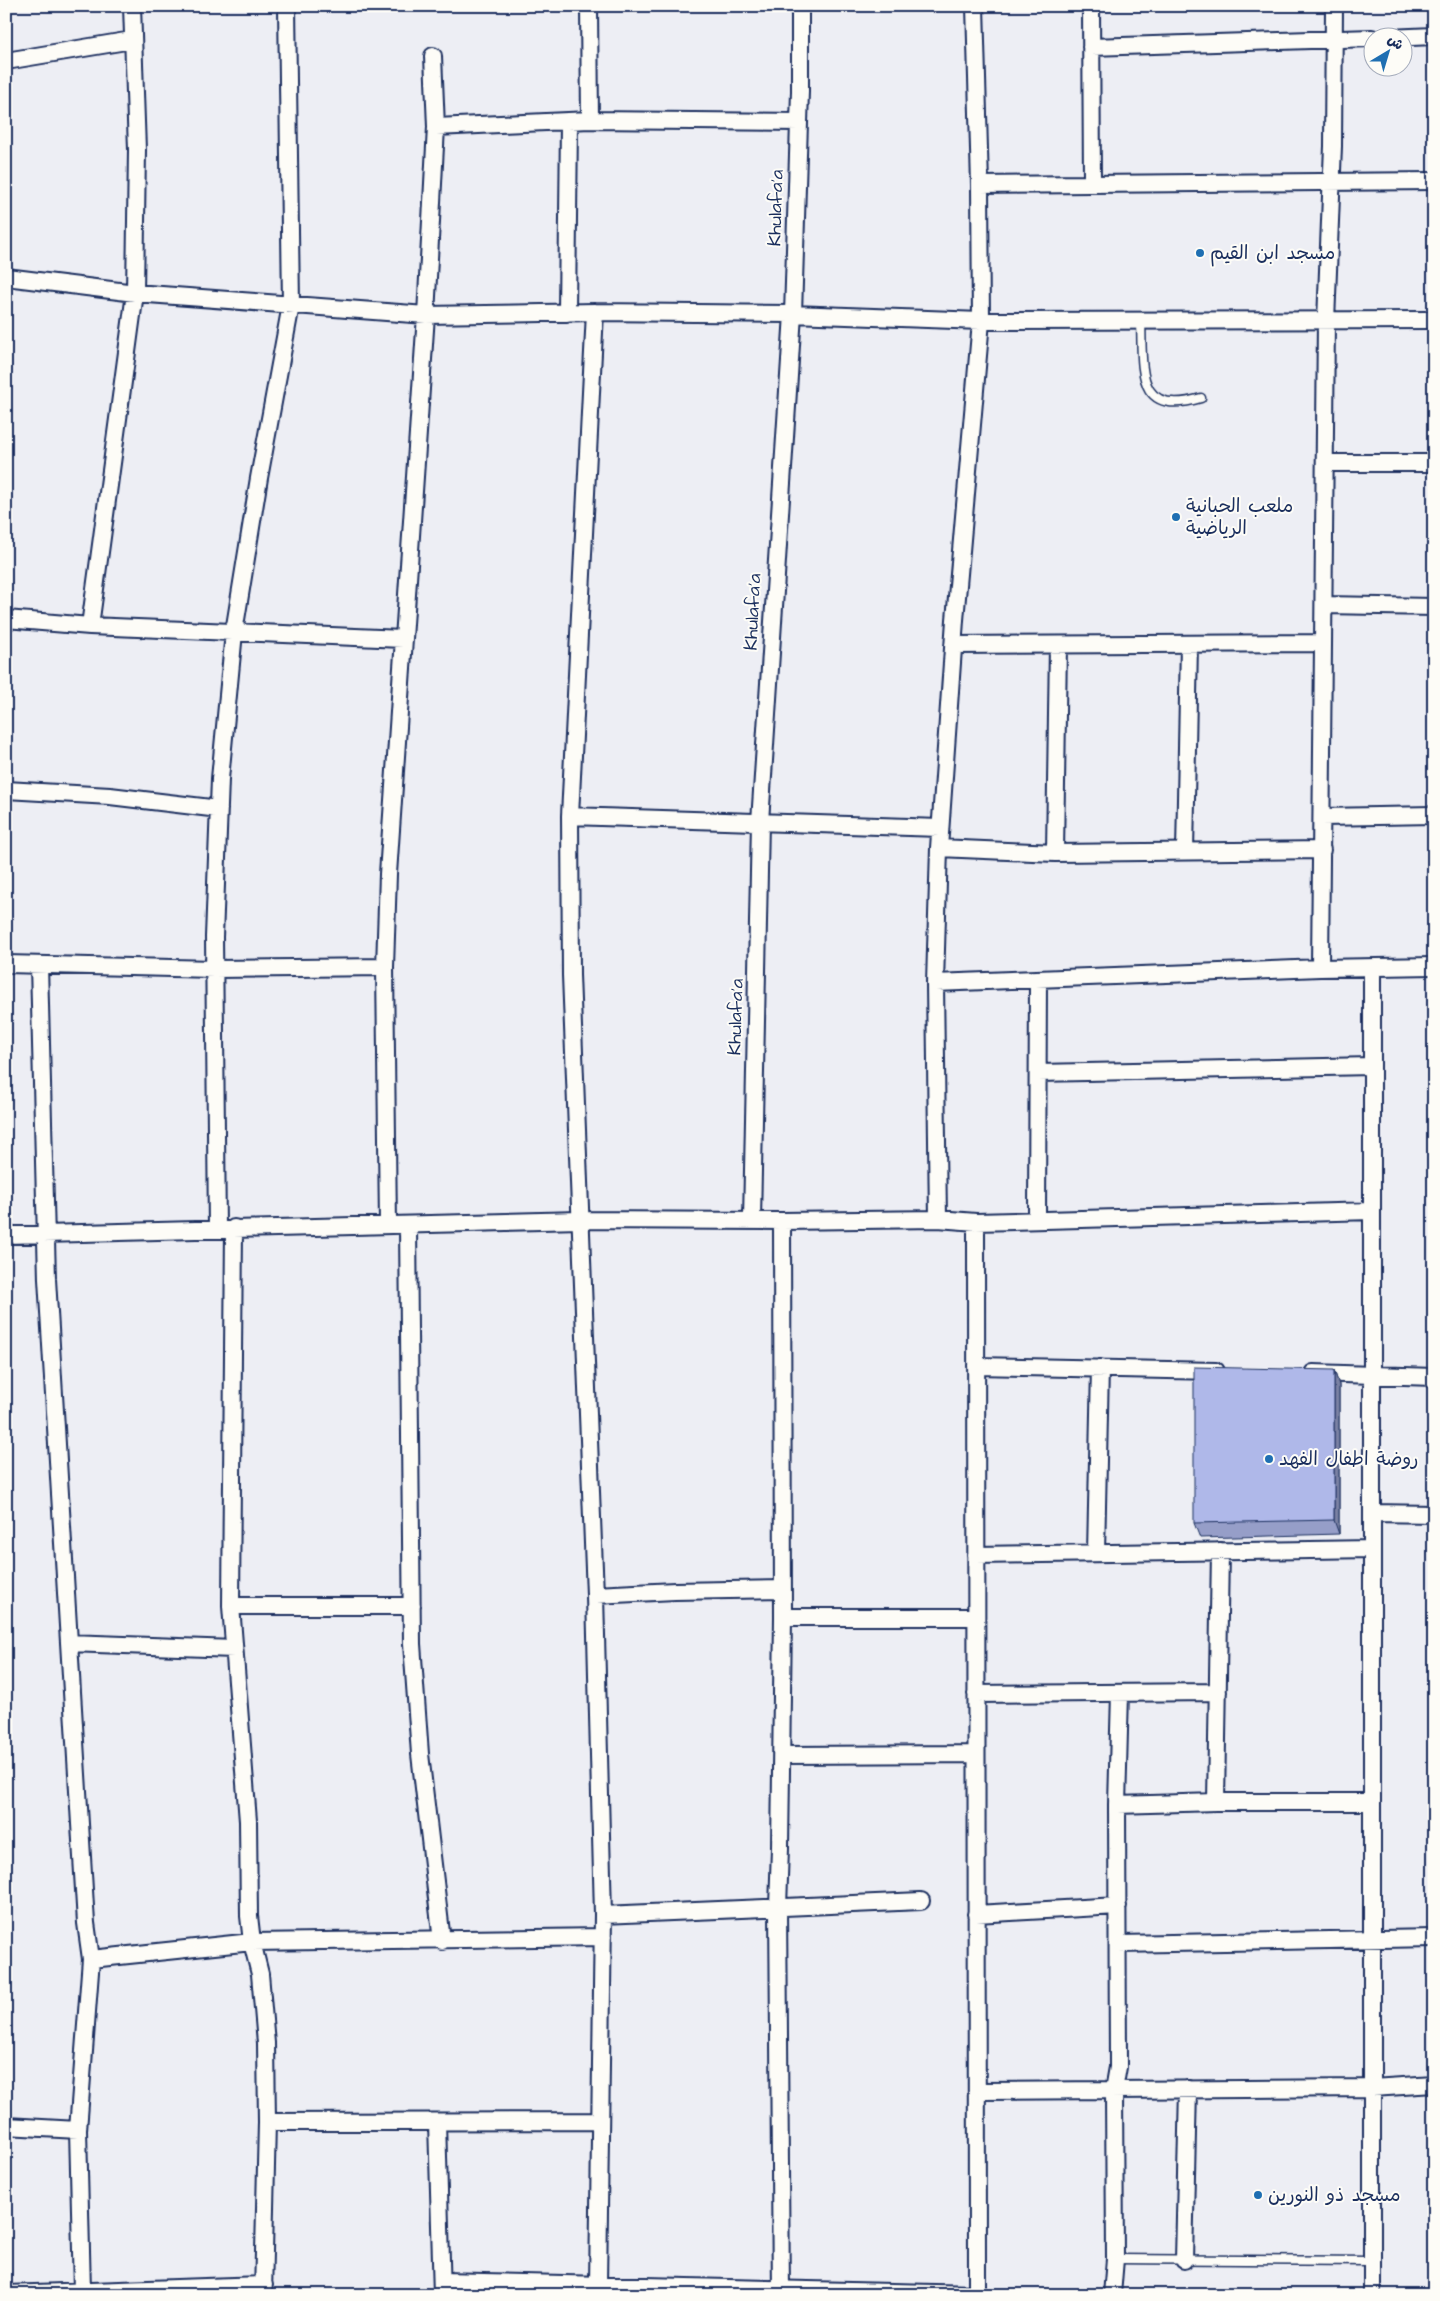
<svg xmlns="http://www.w3.org/2000/svg" width="1440" height="2301" font-family="'Architects Daughter','Playpen Sans Arabic',sans-serif">
  <rect width="100%" height="100%" fill="#edeef4"/>
  <filter id="ink" filterUnits="userSpaceOnUse"><feTurbulence type="fractalNoise" baseFrequency=".02" numOctaves="2"/><feDisplacementMap in="SourceGraphic" scale="10" xChannelSelector="R" yChannelSelector="G"/><feConvolveMatrix kernelMatrix="1 2 1 2 8 2 1 2 1" color-interpolation-filters="sRGB"/></filter>
  <g filter="url(#ink)">
    <g fill="none" stroke-linecap="round" stroke-linejoin="round">
      <g stroke="#1b2f5e" stroke-width="11">
        <path id="service" d="M1141,320C1143,367 1134,418 1201,398
          M1115,2259L1372,2261"/>
      </g>
      <g stroke="#1b2f5e" stroke-width="20">
        <path id="minor" d="M589,6L590,120
          M1091,6L1092,183
          M1388,38L1434,36
          M1091,47L1372,38
          M6,61L132,40
          M436,127L590,120L799,122
          M980,185L1434,181
          M6,277L135,293L426,315L595,312L793,314L981,321L1434,320
          M595,312L570,816L571,975L595,1595L603,1915L598,2285
          M567,313L569,122
          M1325,463H1434
          M1324,605L1434,607
          M6,619L90,626L403,639
          M90,626L135,293L137,150L132,6
          M953,645L1323,643
          M6,790L110,796L219,809
          M570,816L940,828
          M1322,817L1434,815
          M939,848L1055,853L1322,850
          M1185,852L1189,644
          M1055,853L1058,645
          M6,964L214,969L385,967
          M39,965L47,1279L86,1923L91,1959L252,1942L603,1937
          M1320,968L1326,321L1333,146L1334,6
          M935,983L1320,968L1434,966
          M1038,1073L1372,1066
          M938,1219L935,983L939,848L955,620L981,321L980,185L975,6
          M752,1220L760,822L793,314L800,91V6
          M1037,1220L1038,979
          M976,1222L977,2295
          M388,1225L385,967L388,874L426,315L436,127L433,56
          M408,1226L412,1644L420,1754L442,1941
          M217,1228L214,937L220,779L234,632L259,478L291,305L287,6
          M234,1228L231,1606L248,1821L249,1916L252,1942L260,1974L266,2043L267,2122L263,2295
          M6,1235L580,1220L782,1221L938,1219L976,1222L1372,1211
          M976,1366L1216,1371
          M1313,1373L1434,1377
          M1372,1513L1434,1514
          M1096,1553L1100,1368
          M976,1555L1372,1549
          M595,1595L675,1591L782,1589
          M231,1606H412
          M783,1617H976
          M69,1643L234,1649
          M976,1694L1218,1692
          M782,1755L976,1754
          M1216,1802L1220,1551
          M1117,1805L1216,1802H1371
          M976,1914L1118,1906
          M603,1915L921,1901
          M1118,1944L1434,1938
          M977,2091L1372,2088L1434,2084
          M267,2122L599,2121
          M437,2122L442,2295
          M6,2126L78,2130
          M1184,2260L1188,2089
          M442,2281L977,2294
          M82,2291L78,2130L91,1959
          M6,2294L264,2285
          M781,2295L778,1907L780,1848L783,1617L782,1221
          M1112,2295L1115,2259L1114,2090L1118,2067L1117,1805L1120,1693
          M1372,2295V968"/>
      </g>
      <use href="#service" stroke="#fdfcf7" stroke-width="8"/>
      <use href="#minor" stroke="#fdfcf7" stroke-width="16"/>
    </g>
    <path fill="#969ec8" stroke="#1b2f5e" d="M1334,1370L1339,1385V1534L1200,1538L1194,1523Z"/>
    <path fill="#7a81a3" stroke="#1b2f5e" d="M1334,1370L1339,1385V1534L1334,1520Z"/>
    <path fill="#afb8e9" stroke="#1b2f5e" d="M1194,1367L1334,1370V1520L1194,1523Z"/>
  </g>
  <g fill="#1f6fb2" stroke="#fdfcf7" stroke-width="2">
    <circle cx="1200" cy="253" r="5"/>
    <circle cx="1176" cy="517" r="5"/>
    <circle cx="1269" cy="1459" r="5"/>
    <circle cx="1258" cy="2195" r="5"/>
  </g>
  <g text-anchor="middle" dominant-baseline="central" stroke-width="4" stroke-linejoin="round" paint-order="stroke">
    <g font-size="19" fill="#1b2f5e" stroke="#fdfcf7">
      <text transform="translate(776 208) rotate(-88)">Khulafa'a</text>
      <text transform="translate(753 612) rotate(-87)">Khulafa'a</text>
      <text transform="translate(736 1017) rotate(-88)">Khulafa'a</text>
    </g>
    <g font-size="19" fill="#1b2f5e" stroke="#fdfcf7" text-anchor="start">
      <text x="1210" y="253">مسجد ابن القيم</text>
      <text x="1186" y="506">ملعب الحبانية<tspan x="1186" dy="22">الرياضية</tspan></text>
      <text x="1279" y="1459">روضة اطفال الفهد</text>
      <text x="1268" y="2195">مسجد ذو النورين</text>
    </g>
  </g>
  <rect width="1440" height="2301" fill="none" stroke="#fdfcf7" stroke-width="25"/>
  <rect x="12" y="12" width="1415" height="2276" fill="none" stroke="#1b2f5e" stroke-width="2" filter="url(#ink)"/>
  <g transform="translate(1388 52) rotate(38)"><circle r="24" fill="#fdfcf7" stroke="#a3aaba"/>
  <path d="M0-4L9 19L0 12L-9 19Z" fill="#1f6fb2"/>
  <text y="-8" font-size="14" font-weight="bold" text-anchor="middle" fill="#1b2f5e">ش</text>
  </g>
</svg>
